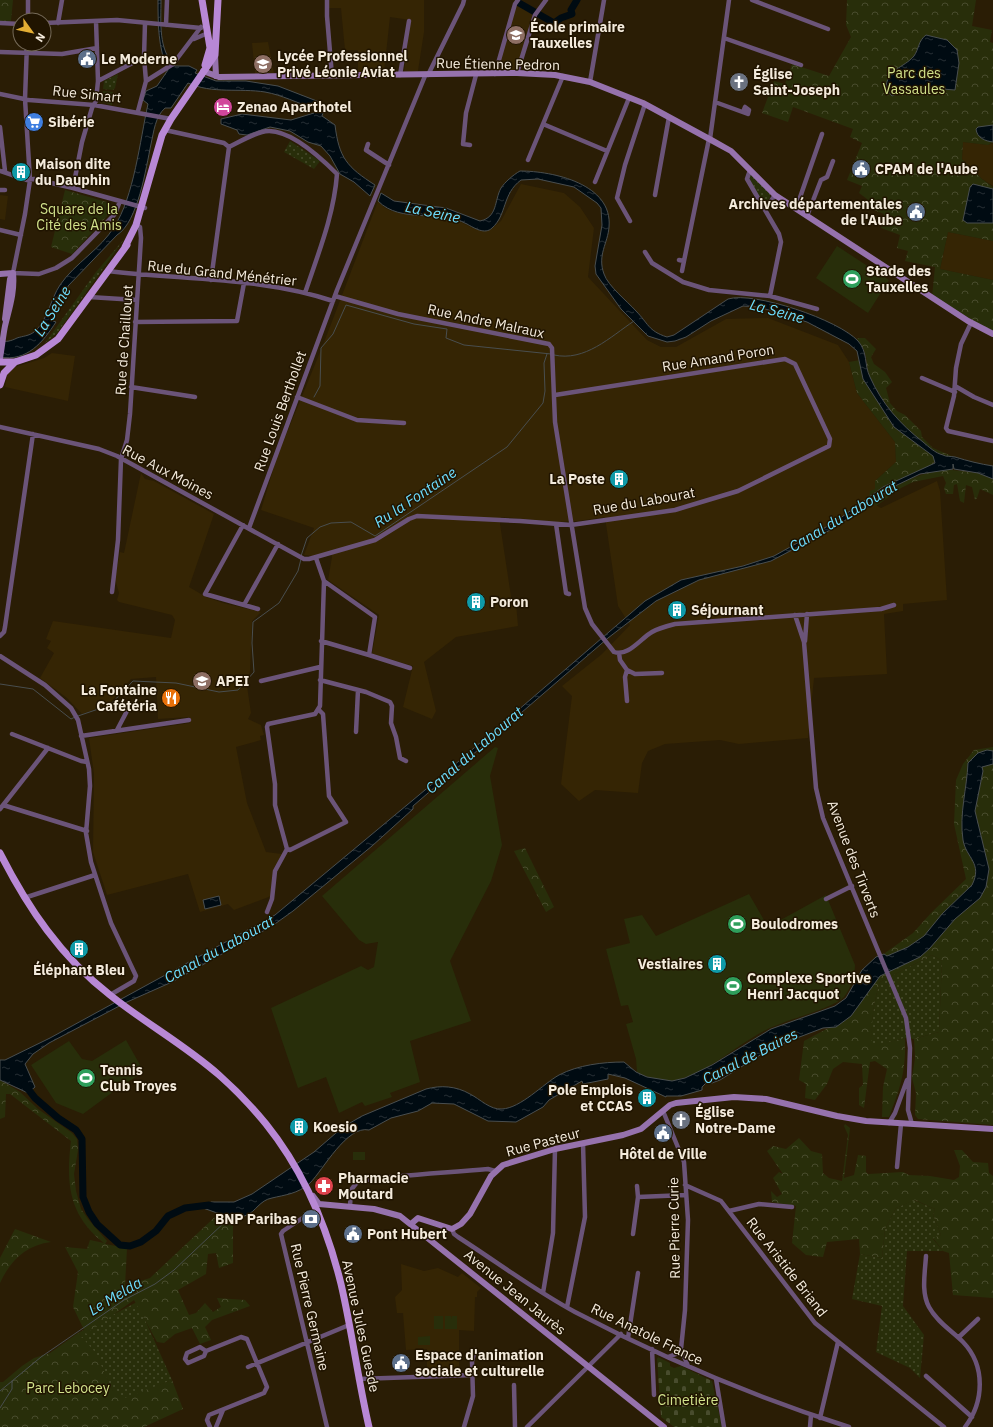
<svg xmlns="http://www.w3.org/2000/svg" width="993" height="1427" font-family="'IBM Plex Sans',sans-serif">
  <defs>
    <pattern id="grass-dots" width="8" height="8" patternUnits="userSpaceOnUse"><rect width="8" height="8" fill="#282e0a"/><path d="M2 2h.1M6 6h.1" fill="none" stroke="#484c2d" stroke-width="1.8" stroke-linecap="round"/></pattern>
    <pattern id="forest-crowns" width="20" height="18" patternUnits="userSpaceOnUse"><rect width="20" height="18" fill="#282e0a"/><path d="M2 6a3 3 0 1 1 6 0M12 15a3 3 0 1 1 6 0" fill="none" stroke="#484c2d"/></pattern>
    <pattern id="cemetery-stones" width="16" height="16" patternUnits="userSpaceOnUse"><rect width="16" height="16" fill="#282e0a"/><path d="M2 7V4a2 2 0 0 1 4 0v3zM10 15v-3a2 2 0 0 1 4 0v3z" fill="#484c2d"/></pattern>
    <pattern id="water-ripples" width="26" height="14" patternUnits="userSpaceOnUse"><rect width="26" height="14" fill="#000b12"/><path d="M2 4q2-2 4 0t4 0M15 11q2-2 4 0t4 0" fill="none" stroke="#262f34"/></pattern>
  </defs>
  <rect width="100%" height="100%" fill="#2a1d05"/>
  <path fill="#352504" d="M329,0H424V32L418,71L404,72L410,20L390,17L384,72H358V50H345L341,8H329Z
    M517,3L533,13L517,68L513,70H496Z
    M268,42L274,73H255L252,43Z
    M963,142L988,145L993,143V186L982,179L962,159Z
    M521,184L564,193L580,207L594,228L588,277L647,340L661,347H676L726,319L768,318L838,345L849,362L857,393L895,442L896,462L875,481V489L869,498L874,504L881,508L937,481L940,491L947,600L903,604V611L884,614L887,674L814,678L808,738L739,744L720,740L665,744L648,751L642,763L638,793L595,790L579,801L561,784L572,696L562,686L602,654L630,625L618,606L605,517L577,521L558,522L501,517L500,524L512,603H516L518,626L456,637L424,662L436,711L432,719L403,707L413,666L372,654L379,615L328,580L332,557L330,552L313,556L304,555L314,528L261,510L277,457L323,345L378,201L385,208L391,211L409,214L452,218L477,230L491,229L501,221Z
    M0,195L8,196L5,220L0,219Z
    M948,232L993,241V280L940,269Z
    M52,353L75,356L68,401L5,387L7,375L12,368L44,358Z
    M141,473L145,479L154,481L214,514L189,587L206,597L223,603L261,612L252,621L250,671L247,686L251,713L248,719L261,725L264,735L260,736L261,740L236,747L247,803L266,852L282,854L273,870L274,895L234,910L228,904L200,912L188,874L107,895L93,852L94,774L89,738L190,723V717L158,719L156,677L131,679L109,704L82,714L67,698L40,678L54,653L47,648L51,641L46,639L53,621L171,638L175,620L172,615L119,602L117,600L119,593L115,579L120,552L124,553Z
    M401,1264L424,1271L438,1268L458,1277L462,1273L481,1288L477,1292V1297H475L474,1331L459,1330V1373H427V1349L406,1350L403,1313H397L395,1297L402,1290Z"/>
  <path fill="url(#grass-dots)" d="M118,74L115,88L113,90L103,89L104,81Z
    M103,91L113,92L112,105L99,101L102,99Z
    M290,141L320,161L314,169L284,152Z
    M749,173L770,192V197L767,205H765L748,178Z
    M125,238L57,333L45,343L96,272Z
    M932,955L942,961L939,1032L914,1039L905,1038L871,1047C871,1024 873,1003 880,982Z
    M914,1200L935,1209L933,1215L941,1235L933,1239L943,1251H907L903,1306L924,1335L920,1378L910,1368L876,1352L882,1306L852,1299L860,1254L882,1258L885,1229L896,1208Z
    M137,1302L172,1380L118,1402L95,1353L78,1333Z"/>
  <path fill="url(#forest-crowns)" d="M0,0H13L11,21H0Z
    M847,0H976L972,26L992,30L990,42L993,43V142L988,145L963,142L962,159L982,179L993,187V241L948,232L940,269L993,280V332L932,297L935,267L905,261L908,251L897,248L900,235L881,228L884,214L864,206L867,199L859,193L862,186L847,180L862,143L850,137L853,129L793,107L788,122L762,113L774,81L785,84L792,64L829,76L851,37L846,25Z
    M65,190L110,203L112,208L109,214L72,254L51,247Z
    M858,338H865L876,349L871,357L874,364L885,372L892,382L886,388L890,403L897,411L905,415L921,431L922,437L933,448L954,457C919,454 884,406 870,377C866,370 868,361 865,353C864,348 860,344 857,340Z
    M860,360L863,379L894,427L933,456L935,460L931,467L883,487L869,498L870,491L875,489V481L896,462L895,442L857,393L849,362Z
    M943,469L978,473L993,479V495L980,489L977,498L975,500L972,487L966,485L964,503L960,501L957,484L954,485L953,494H946L944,488L946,483L943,476L913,482L901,488L876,506L873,503C899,482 911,477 943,469Z
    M993,747V1125L918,1119L915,1115L916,1093L912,1078L915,1058L914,1039L939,1032L942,961L932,955L880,982C873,1003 871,1024 872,1046L905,1038C906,1071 901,1086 889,1117H882L883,1087L887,1069L875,1061L870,1062L864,1108L859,1105V1088L863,1085L862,1064L843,1062L833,1069L827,1084L815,1100L805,1098L806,1084L799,1080L804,1041L847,1018L885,953L913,933L931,913L966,879L954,824L956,780L963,764L974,750Z
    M525,848L554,907L546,912L514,851Z
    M0,1080L20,1092L38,1109L72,1133L77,1139L78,1150L74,1174L76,1191L81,1209L88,1219L107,1241L105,1244L127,1248L125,1286L150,1278L217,1215L233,1226V1263L219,1268L216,1253L208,1254L206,1274L178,1290L189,1315L196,1313L205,1303L213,1312L221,1307L217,1298L245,1300L250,1306L212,1320L205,1327L211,1340L200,1344L192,1328L175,1334L164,1343L157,1342L134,1300L86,1334L73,1307L78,1272L65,1247L87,1249L90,1240L104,1243C68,1215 66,1182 71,1141L10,1094H6L5,1117L0,1119Z
    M845,1124L850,1128L844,1178L854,1175L858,1155L866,1156V1172L868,1174L903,1172L909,1175L930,1176L954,1180L959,1177L960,1166L954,1150H962L973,1162L988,1163L989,1173L993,1176V1298L953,1295L949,1253L943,1251L933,1238L941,1235L933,1215L935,1209L915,1200L896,1208L885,1229L882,1258L860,1254L859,1239L827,1242L823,1257L806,1255L792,1243L796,1206L772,1202L771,1191L777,1197L782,1194L773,1178L779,1172L783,1174L767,1151L773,1146L786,1149L799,1138L811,1151L822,1154L823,1173L829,1178L842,1181L848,1135L844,1126Z
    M15,1229L51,1242C26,1245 10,1261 0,1283V1258Z
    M78,1333L95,1352L113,1391L117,1393L122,1399L172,1380L183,1409L144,1427H0V1382H3L22,1366L34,1358L50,1353Z"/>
  <path fill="url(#cemetery-stones)" d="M658,1357L670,1363V1366L674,1368L681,1366L712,1381L722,1427H674L661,1417L657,1359Z"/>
  <path fill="#282e0a" d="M837,246L889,280L868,313L816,278Z
    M495,747L498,748L490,776L502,845L491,881L450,961L471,1021L410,1041L420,1082L390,1093L392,1097L365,1106L362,1102L339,1113L326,1077L298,1088L271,1008L361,966L368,970L374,967L378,942L366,944L359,940L322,896Z
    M749,894L768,927L826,895L855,965C855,976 851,988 844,997C835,1007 794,1018 780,1024C742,1037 713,1073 672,1081C660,1083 648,1077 637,1072L636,1059L626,1024L633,1022L628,1005L621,1006L606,949L630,943L624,919L642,915L656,936Z
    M126,1040L144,1072L121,1086L83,1114L56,1103L31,1065L69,1041L82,1059L92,1061Z
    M353,1152H365V1160H353Z
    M434,1316H443V1329H434Z
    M445,1316H451V1319L452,1316H457V1329H445Z
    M430,1336V1345H418V1337Z"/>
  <path fill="url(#water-ripples)" stroke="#494e4f" d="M158,0H161C161,22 158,50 175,66H189L197,70L195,73L216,81H246L278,86L322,103L325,108L322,116L335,125C339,158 347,167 375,185L370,196L354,182L340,174L330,156L321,146L308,142L290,131L270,127L247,135L239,134L237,130L221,124V119L242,114L291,120L314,113L316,110L313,108C297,103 282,95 265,92C240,88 212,94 188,83L171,108H165C155,117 154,131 151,144C146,168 138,222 117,235L68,286C66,299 57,308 53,321L56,322C43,342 27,362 0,357V341C7,342 11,341 17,338C23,336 29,336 34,332C47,322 51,298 60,285C75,263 101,249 114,227C134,197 140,140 148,104L143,100L146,91L157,86L168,70C158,48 158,24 158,0Z
    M926,35L947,40L957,50L959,63L955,90L915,87L892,96L886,89C886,69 904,68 914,56C919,49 918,41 926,35Z
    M993,125V142C985,141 977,138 976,129L978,127Z
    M520,171C553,171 613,184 609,227C608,243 597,255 604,274C608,286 627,301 636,311C648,323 648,331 667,337L674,335L728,299C754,291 839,320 858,341C868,352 864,365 870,377C882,404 900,424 923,442C929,447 935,453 943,455C946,457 951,456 955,457C968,461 980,464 993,466V479L978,473L954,469L953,464V469L920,474L893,487L834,528L771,561L699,580L656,601L608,638L413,806V809L372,846L293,911L272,926L172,982L127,1002L49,1043L33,1054L25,1064L35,1087L28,1093L0,1080V1060H5L50,1038L275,915L431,785L645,601L681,580L743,566L774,556L835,522L883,487L935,463L933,456L894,427L863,379L857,351L849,344L807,322L759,307L743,306L711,321L686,337L675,341L667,342L648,336L621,309L596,274L595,266L602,225L601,208L597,203L574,187L538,179L521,180C502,194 507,215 492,228C485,235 474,228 467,224C439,209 401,224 378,201L381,193L394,201L446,208L480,221C498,217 494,201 501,188C505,182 513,175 520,171Z
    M973,184L993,189V223H967L963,220L970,187Z
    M987,750L993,751V764L982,767L983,771L975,811L989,869L986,887L980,898L955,919L930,948L920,957L880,976L851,1016L836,1027L823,1028L789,1041L770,1049L720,1080L712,1083L707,1082L702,1087V1090L681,1096H666V1097L625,1078L608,1074V1079L583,1084L582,1081L549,1100L543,1107L516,1122L488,1121L454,1104L432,1103L418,1111L391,1118L369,1130C347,1125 323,1170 310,1183C298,1194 284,1195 272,1198C260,1200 255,1212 247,1215C241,1218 233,1219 226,1221L220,1214L203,1208L211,1202H234L252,1194L314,1152L343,1127L362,1116L426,1089C441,1085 456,1086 470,1094C480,1099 490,1110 502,1109C521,1108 543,1084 559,1075C578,1065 603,1062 624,1062L636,1072L647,1077L672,1081L685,1078L712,1065L771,1029L835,1006L846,998L862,970L876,957L884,954L887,956L908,947L924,936L942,914L972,885C983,863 966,858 963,840C959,814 967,788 968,763L978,753Z
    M219,896L221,905L205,909L203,900Z"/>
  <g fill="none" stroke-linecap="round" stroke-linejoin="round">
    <path stroke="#494e4f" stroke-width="1" d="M554,355C585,362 610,337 634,321
      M314,397L320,386L321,348L333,334L346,305L414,324L447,329L446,338L464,345L551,354
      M301,556L307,538L320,527L331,523L351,522L375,536L507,447L543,403L545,391L544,363L547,354
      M0,684L33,689L71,719L75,717
      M78,716L110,705L133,681L176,683L219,692L238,690L254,672L252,643L253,622L279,603L298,571L301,559
      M0,1391L41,1357L124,1300L155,1284L174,1270L227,1220
      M0,1408L12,1389V1381"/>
    <path stroke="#000b12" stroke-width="7" d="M519,3L554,23L561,18L572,14L571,10L577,0
      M25,1085L35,1098L58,1118L76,1130L82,1139L83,1197L89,1212L97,1224L120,1245L130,1246L141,1242L156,1231L168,1216L185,1208L209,1205L216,1207"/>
    <path stroke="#6b5479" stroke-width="4.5" d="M327,0V16L332,76
      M752,0L828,29
      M28,20V0
      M0,23L20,24
      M44,23L117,20L201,28
      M58,23L62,0
      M145,23L144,57L146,81
      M166,25L167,0
      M724,38L801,65
      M194,39L208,33
      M27,44L25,99L30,180L25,214L13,273L39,274L56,268L72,258L115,214L120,201
      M0,52L62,54L97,48
      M517,73L535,15L546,0
      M495,74L515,4L518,0
      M400,75L409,21
      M428,75L463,4L464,0
      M98,81L144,57
      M146,81L173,64L201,27
      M590,82L604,0
      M0,94L29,100L94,105L171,119
      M715,102L748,114L749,110L745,107L743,112
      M138,111L146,81
      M543,124L607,151
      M0,127L5,171
      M165,130L224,143L229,147
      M710,139L729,0
      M368,144L366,150L389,165
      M470,145L463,144L466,113L476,75
      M229,147C239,142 251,135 262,132C286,125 322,159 337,174C334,215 318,254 305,293
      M528,160L563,76
      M750,170L747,179L779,234L781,242L770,296
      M0,171L27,180L34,179L73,188L145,208
      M595,182L629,98
      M73,188L82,142L92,108L96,101L98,81L96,21
      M0,190H5
      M655,195L669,117
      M796,209L822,134
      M765,210L775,195
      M807,216L821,180L827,177L833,161
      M630,221L617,198L625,165L645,104
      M0,230L21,235
      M645,252L652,263L683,282L709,290L770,296L817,309
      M679,260L684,261L709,139
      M108,271C182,280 262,277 333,301
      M682,271L684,261
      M211,280L229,147
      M335,296L398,314L549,344L552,348L555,422L585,608L592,624L614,652C628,657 640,639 652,632C659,628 667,626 675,624L881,609L894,605
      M89,297L137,300
      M135,322L237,321L244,283
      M971,323L961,344L956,368L954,396L946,428L948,431L993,441
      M922,378L955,392
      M955,386L974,397L993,405
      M131,387L195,397
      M297,397L357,420L404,423
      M0,427L99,449L117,456L304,559H309L375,540L409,519L417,516L520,521L571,525L675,510L738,491L829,446L830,439L795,364L785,359L555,395
      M556,524L566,593L569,594
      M243,525L205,594L258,609
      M249,528L337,290L425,76
      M112,592L118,540L121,459L127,440L130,414L141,238L140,227L136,225
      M244,605L278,544
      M795,615L804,642L816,788L823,818L906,1018L910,1048L908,1110L912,1124
      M0,636L4,632L5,627L33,434
      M321,641L369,655L375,617L324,581
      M805,641L807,614
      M619,653L620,660L627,670L625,677L627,701
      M369,655L410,668
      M0,656L45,685L71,708L78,720L89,769L90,786L86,833L91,862L111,923L136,976L134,981L110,995
      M627,670L635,674L662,673
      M320,680L366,692L390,702L392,706L391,723L396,737L400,758L406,761
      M261,681L320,667
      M117,730L127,711L136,705
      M356,732L358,690
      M12,734L81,761L87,762
      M81,736L189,720
      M3,805L87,831
      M0,809L48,748
      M287,849L275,805V784L267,727L268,724L315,714L320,706L324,581L316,558
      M287,849L290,850L346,822L329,796L323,714L318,709
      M24,898L95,875
      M826,899L852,886
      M267,912L272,899L275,871L287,849
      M663,1111L684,1162L688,1220L685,1310L681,1349L688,1366
      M889,1123L895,1113L907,1080
      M897,1167L901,1124
      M685,1185L721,1201L815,1323L944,1427
      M637,1186L638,1197
      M350,1206L351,1190L358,1181C401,1175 445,1173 488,1169L495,1171
      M316,1209L283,1231L281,1234L327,1427
      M729,1211L759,1204L792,1207
      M452,1229L454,1234L458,1237C497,1262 534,1290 575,1312C663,1358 754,1397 849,1427
      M633,1234L638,1197L686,1195
      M926,1256C925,1273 921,1292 929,1307C937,1322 952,1331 963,1342C986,1366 984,1402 965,1427
      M543,1293L553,1233L555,1149
      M567,1307L585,1217L583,1143
      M959,1337L978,1319
      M628,1338L638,1273
      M652,1349L654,1395
      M206,1351L200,1347L187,1353L185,1359L188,1363L204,1356L206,1351L241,1337L247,1339L267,1387L264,1393L209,1415L207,1420L210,1427
      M668,1357L676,1354L681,1349
      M248,1367L349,1325
      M926,1376L972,1417
      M358,1379L473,1375
      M716,1379L724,1427
      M514,1385L515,1427
      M820,1418L838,1342
      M216,1427L223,1410
      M464,1427L473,1396L472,1361L475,1350
      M527,1427L621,1334
      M810,1427L811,1415"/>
    <path stroke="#9672ad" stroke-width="6" d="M215,55L216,76
      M203,71L219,77L517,73L555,75L590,82L643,103L713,141L731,151L775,195L968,321L993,334
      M0,274L13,273
      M5,319L10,279L13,273
      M0,358C2,347 3,336 5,326C9,309 15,292 13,273
      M313,1196L319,1204L374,1209L400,1216L664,1427
      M411,1224L418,1218L452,1229L461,1224L470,1214L491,1176L503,1165L555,1149L623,1135L641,1129L670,1105L676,1103L734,1097L766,1099L837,1116L866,1121L993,1129"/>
    <path stroke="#b888d5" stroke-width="7" d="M202,0L210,48L205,65
      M125,247L136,225L162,135L171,119L215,55L218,0
      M0,362H15L36,355L58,339L127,245
      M0,385L4,373L15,362
      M0,853C28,908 61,957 110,995C145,1023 185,1045 219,1075C236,1090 252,1107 266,1124C303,1170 327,1227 341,1284C352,1331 358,1380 369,1427"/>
  </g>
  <defs>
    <g id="school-disc" transform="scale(1)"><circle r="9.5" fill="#8d6e63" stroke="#201400"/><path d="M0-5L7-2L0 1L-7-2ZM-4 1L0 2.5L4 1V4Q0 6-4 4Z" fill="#fff"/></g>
    <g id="civic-disc" transform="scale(1)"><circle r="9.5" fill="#5c6f8a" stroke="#201400"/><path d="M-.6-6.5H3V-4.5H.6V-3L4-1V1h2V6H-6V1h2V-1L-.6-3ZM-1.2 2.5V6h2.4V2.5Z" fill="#fff"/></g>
    <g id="church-disc" transform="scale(1)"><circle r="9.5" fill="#6b7280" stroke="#201400"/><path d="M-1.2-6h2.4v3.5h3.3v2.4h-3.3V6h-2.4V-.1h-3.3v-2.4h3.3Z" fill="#fff"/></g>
    <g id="hotel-disc" transform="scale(1)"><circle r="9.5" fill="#d1479c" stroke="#201400"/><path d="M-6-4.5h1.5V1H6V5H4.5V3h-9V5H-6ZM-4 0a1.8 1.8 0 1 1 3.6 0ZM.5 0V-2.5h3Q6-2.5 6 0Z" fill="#fff"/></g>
    <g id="supermarket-disc" transform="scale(1)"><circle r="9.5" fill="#3f7fe0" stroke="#201400"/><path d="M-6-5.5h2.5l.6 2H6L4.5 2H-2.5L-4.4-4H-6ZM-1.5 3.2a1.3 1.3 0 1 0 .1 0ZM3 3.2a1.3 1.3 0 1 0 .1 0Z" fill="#fff"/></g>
    <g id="building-disc" transform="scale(1)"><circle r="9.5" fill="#0f9aa8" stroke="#201400"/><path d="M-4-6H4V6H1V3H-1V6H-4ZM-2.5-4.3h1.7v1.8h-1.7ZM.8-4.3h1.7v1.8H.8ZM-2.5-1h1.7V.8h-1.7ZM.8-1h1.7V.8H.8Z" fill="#fff"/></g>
    <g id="stadium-disc" transform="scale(1)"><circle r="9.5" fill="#2e9e5b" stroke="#201400"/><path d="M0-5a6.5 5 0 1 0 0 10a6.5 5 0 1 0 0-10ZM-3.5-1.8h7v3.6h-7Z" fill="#fff"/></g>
    <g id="restaurant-disc" transform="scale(1)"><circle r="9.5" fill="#e8710a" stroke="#201400"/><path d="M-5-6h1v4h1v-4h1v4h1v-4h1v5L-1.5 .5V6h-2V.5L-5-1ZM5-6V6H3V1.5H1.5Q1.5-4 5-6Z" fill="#fff"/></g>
    <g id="pharmacy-disc" transform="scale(1)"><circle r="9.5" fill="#e0444e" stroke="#201400"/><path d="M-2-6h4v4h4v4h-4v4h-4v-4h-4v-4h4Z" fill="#fff"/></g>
    <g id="bank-disc" transform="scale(1)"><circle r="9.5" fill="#5c6f8a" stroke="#201400"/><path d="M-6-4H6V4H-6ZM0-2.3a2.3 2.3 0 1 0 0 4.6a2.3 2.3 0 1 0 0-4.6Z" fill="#fff"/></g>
  </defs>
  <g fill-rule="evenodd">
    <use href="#school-disc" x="516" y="35"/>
    <use href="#civic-disc" x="87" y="59"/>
    <use href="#school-disc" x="263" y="64"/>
    <use href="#church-disc" x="739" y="82"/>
    <use href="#hotel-disc" x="223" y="107"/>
    <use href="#supermarket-disc" x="34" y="122"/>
    <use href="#civic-disc" x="861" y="169"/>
    <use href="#building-disc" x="21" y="172"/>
    <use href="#civic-disc" x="916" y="212"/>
    <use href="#stadium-disc" x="852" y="279"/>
    <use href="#building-disc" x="619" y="479"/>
    <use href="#building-disc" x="476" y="602"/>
    <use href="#building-disc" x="677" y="610"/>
    <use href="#school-disc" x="202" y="681"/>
    <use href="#restaurant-disc" x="171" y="698"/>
    <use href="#stadium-disc" x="737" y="924"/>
    <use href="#building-disc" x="79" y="949"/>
    <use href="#building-disc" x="717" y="964"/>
    <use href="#stadium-disc" x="733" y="986"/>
    <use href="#stadium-disc" x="86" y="1078"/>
    <use href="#building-disc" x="647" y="1098"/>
    <use href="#church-disc" x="681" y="1120"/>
    <use href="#building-disc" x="299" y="1127"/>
    <use href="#civic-disc" x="663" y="1133"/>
    <use href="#pharmacy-disc" x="324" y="1186"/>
    <use href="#bank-disc" x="311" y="1219"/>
    <use href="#civic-disc" x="353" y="1234"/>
    <use href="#civic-disc" x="401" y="1363"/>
  </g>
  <g text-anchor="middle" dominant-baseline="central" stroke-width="3" stroke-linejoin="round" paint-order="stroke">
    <g font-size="14" font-weight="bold" fill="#f4ebdc" stroke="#201400" text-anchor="start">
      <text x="530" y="27">École primaire<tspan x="530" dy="16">Tauxelles</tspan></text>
      <text x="277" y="56">Lycée Professionnel<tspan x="277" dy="16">Privé Léonie Aviat</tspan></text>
      <text x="101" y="59">Le Moderne</text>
      <text x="753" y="74">Église<tspan x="753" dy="16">Saint-Joseph</tspan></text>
      <text x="237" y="107">Zenao Aparthotel</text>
      <text x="48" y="122">Sibérie</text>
      <text x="35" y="164">Maison dite<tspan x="35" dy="16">du Dauphin</tspan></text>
      <text x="875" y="169">CPAM de l'Aube</text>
      <text x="902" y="204" text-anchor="end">Archives départementales<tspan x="902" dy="16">de l'Aube</tspan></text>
      <text x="866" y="271">Stade des<tspan x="866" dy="16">Tauxelles</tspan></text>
      <text x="605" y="479" text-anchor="end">La Poste</text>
      <text x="490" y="602">Poron</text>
      <text x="691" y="610">Séjournant</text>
      <text x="216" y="681">APEI</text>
      <text x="157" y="690" text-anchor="end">La Fontaine<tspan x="157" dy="16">Cafétéria</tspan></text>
      <text x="751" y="924">Boulodromes</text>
      <text x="703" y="964" text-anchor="end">Vestiaires</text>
      <text x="79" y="970" text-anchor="middle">Éléphant Bleu</text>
      <text x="747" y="978">Complexe Sportive<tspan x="747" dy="16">Henri Jacquot</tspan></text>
      <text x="100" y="1070">Tennis<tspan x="100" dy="16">Club Troyes</tspan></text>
      <text x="633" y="1090" text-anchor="end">Pole Emplois<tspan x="633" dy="16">et CCAS</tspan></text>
      <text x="695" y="1112">Église<tspan x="695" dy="16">Notre-Dame</tspan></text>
      <text x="313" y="1127">Koesio</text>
      <text x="663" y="1154" text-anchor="middle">Hôtel de Ville</text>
      <text x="338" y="1178">Pharmacie<tspan x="338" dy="16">Moutard</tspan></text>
      <text x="297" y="1219" text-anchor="end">BNP Paribas</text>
      <text x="367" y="1234">Pont Hubert</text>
      <text x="415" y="1355">Espace d'animation<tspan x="415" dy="16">sociale et culturelle</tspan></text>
    </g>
    <g font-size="14" fill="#f4ebdc" stroke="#201400">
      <text transform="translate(498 64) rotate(1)">Rue Étienne Pedron</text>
      <text transform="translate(87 94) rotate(6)">Rue Simart</text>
      <text transform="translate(222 273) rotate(6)">Rue du Grand Ménétrier</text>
      <text transform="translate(486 321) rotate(12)">Rue Andre Malraux</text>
      <text transform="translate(124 340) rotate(-86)">Rue de Chaillouet</text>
      <text transform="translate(718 358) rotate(-9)">Rue Amand Poron</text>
      <text transform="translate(280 411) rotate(-70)">Rue Louis Berthollet</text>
      <text transform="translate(168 472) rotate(28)">Rue Aux Moines</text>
      <text transform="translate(644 501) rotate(-10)">Rue du Labourat</text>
      <text transform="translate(854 859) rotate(69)">Avenue des Tirverts</text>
      <text transform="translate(543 1142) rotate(-15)">Rue Pasteur</text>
      <text transform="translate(674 1228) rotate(-91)">Rue Pierre Curie</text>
      <text transform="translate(787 1267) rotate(52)">Rue Aristide Briand</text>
      <text transform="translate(515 1292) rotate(39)">Avenue Jean Jaurès</text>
      <text transform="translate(310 1307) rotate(77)">Rue Pierre Germaine</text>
      <text transform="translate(361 1326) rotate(78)">Avenue Jules Guesde</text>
      <text transform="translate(647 1334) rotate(26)">Rue Anatole France</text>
    </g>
    <g font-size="14" fill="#d1e28b" stroke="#201400">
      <text x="914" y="73">Parc des<tspan x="914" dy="16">Vassaules</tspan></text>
      <text x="79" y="209">Square de la<tspan x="79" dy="16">Cité des Amis</tspan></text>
      <text x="68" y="1388">Parc Lebocey</text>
      <text x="688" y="1400">Cimetière</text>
    </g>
    <g font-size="15" font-style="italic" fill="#6dddfe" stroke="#201400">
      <text transform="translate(433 212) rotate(12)">La Seine</text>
      <text transform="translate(52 311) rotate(-58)">La Seine</text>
      <text transform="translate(777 311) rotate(15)">La Seine</text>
      <text transform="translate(415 497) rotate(-34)">Ru la Fontaine</text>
      <text transform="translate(843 516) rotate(-31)">Canal du Labourat</text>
      <text transform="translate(474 750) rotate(-41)">Canal du Labourat</text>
      <text transform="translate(219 949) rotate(-29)">Canal du Labourat</text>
      <text transform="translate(750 1056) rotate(-27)">Canal de Baires</text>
      <text transform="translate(115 1296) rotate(-31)">Le Melda</text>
    </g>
  </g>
  <g transform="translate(32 32) rotate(123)"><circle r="19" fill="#201400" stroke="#756a58"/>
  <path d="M0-3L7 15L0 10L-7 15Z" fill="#e3ae34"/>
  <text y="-6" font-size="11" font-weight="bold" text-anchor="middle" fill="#f4ebdc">N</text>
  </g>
</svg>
